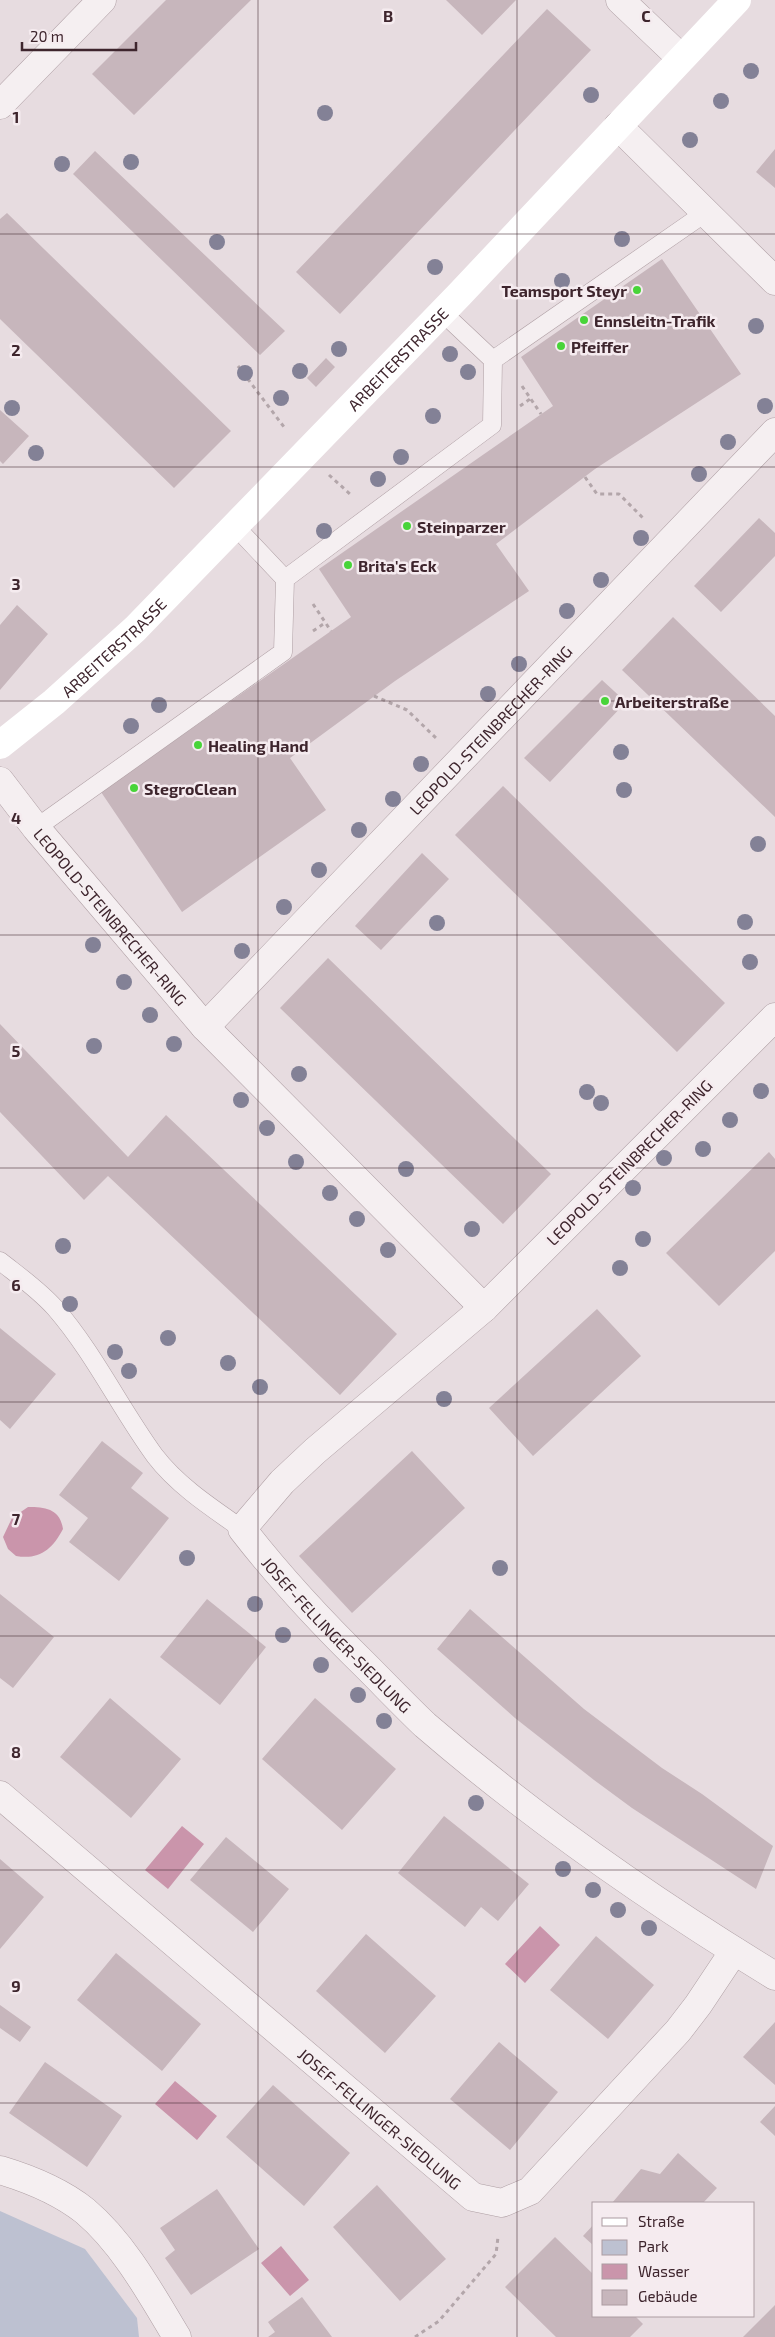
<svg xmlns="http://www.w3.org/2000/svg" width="775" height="2337" font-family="'Exo 2',sans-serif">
  <rect width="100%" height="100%" fill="#e7dce0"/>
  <path fill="#bdc1d1" d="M0,2211L85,2249L137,2318L139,2337H0Z"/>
  <path fill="#ca95ab" d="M28,1507C46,1507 60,1509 63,1529C52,1550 39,1560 16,1556L8,1549L3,1537L12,1518Z
    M182,1826L204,1844L168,1889L145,1870Z
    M540,1926L560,1945L525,1983L505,1964Z
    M175,2081L217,2116L197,2140L155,2104Z
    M281,2246L309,2280L290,2296L261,2263Z"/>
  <path fill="#c7b6bc" d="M166,0H251L134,115L92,74Z
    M446,0H516L482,35Z
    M547,9L591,50L340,314L296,272Z
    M775,149V188L756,172Z
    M95,151L285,331L260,355L73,174Z
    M7,213L231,431L174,488L0,319V219Z
    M662,259L741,374L595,469L496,544L529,591L395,681L290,758L326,810L182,912L101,792L351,617L319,569L553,406L521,357Z
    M326,358L335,367L316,387L307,378Z
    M0,410L29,436L3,464L0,461Z
    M759,518L775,533V556L721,612L694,586Z
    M17,605L48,634L0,690V625Z
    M673,617L775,716V817L622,670Z
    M602,680L626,702L550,782L524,758Z
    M503,786L725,1003L677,1052L455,835Z
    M422,853L449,879L381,950L355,926Z
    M328,958L551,1174L503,1224L280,1008Z
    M0,1024L128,1157L166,1115L397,1334L340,1395L108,1176L84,1200L0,1112Z
    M769,1152L775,1159V1251L719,1306L666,1253Z
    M597,1309L641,1356L533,1456L489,1408Z
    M0,1328L56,1374L10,1429L0,1420Z
    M102,1441L143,1473L131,1488L169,1518L119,1581L69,1542L88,1518L59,1495Z
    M412,1451L465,1508L352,1613L299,1556Z
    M0,1594L54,1637L13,1688L0,1678Z
    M207,1599L266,1647L220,1705L160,1657Z
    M470,1609L584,1709L662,1768L702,1794L773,1846L756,1889L632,1808L594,1780L515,1718L437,1649Z
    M110,1698L181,1759L131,1818L60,1757Z
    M315,1698L396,1769L342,1830L262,1759Z
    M444,1816L529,1884L498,1921L481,1907L465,1927L398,1873Z
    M226,1837L289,1889L253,1932L190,1880Z
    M0,1859L44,1897L0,1949Z
    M366,1934L436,1996L385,2053L316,1991Z
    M596,1936L654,1985L608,2039L550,1990Z
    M116,1953L201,2024L162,2071L77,2000Z
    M0,2005L31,2027L20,2042L0,2028Z
    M775,2022V2085L743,2057Z
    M499,2042L558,2092L510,2150L450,2099Z
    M45,2062L122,2116L87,2167L9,2113Z
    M273,2085L350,2153L304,2206L226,2137Z
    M775,2106V2136L760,2122Z
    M678,2153L717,2188L703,2203H612L641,2169L660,2174Z
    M377,2185L446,2259L400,2301L333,2227Z
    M217,2189L259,2249L191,2295L165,2258L175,2250L160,2228Z
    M594,2224V2246L583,2236Z
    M555,2237L594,2275V2316H635L643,2324L630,2337H556L505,2287Z
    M302,2297L332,2337H268L275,2332L268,2322Z
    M775,2305V2337H743Z"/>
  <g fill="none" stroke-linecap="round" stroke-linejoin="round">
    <g stroke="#ae9ea3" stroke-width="19">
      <path id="lane" d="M442,312L493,360L705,213
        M235,526L285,579L492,425L493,360
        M36,828L283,652L285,579
        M0,1261C19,1276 39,1290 55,1308C94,1353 120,1408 155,1456C178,1486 212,1508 242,1529"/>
    </g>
    <g stroke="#ae9ea3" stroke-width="29">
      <g id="street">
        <path d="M620,0L681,58"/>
        <path d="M0,105L102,0"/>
        <path d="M618,126L775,281"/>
        <path id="s1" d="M0,781L36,828L205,1027L484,1308"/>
        <path id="s2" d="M775,1017L484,1308L315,1451L282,1482L242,1529C280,1578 322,1623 366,1666C386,1686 405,1706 425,1725C534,1819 652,1901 775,1976"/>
        <path id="s3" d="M205,1027L775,432"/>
        <path id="s4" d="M0,1795L473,2197L502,2203L530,2191L678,2031L698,2005L734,1951"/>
        <path d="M0,2170C30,2179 60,2191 85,2211C124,2244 151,2294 177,2337"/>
      </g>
    </g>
    <path stroke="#b3a6aa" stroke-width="3" stroke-dasharray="4 4" stroke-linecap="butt" d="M238,366L284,427
      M522,386L541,414
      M520,406L530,399
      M329,475L350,494
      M585,477L597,494H619L645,520
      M313,604L331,631
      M313,631L325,623
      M374,696L407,710L436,738
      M415,2337L439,2321L496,2254L498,2237"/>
    <use href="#lane" stroke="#f5eff1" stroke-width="18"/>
    <use href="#street" stroke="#f5eff1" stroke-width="28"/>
    <path stroke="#fff" stroke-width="28" id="s5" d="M0,745L54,702L135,629L459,295L737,0"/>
  </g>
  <g fill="#838196">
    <circle cx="751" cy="71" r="8"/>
    <circle cx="591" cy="95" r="8"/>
    <circle cx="721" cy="101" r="8"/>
    <circle cx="325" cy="113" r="8"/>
    <circle cx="690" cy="140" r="8"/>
    <circle cx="131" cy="162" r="8"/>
    <circle cx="62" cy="164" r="8"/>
    <circle cx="622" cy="239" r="8"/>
    <circle cx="217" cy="242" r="8"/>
    <circle cx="435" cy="267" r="8"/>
    <circle cx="562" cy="281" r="8"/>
    <circle cx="756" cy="326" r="8"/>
    <circle cx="339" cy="349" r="8"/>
    <circle cx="450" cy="354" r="8"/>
    <circle cx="300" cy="371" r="8"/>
    <circle cx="468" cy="372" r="8"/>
    <circle cx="245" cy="373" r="8"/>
    <circle cx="281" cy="398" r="8"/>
    <circle cx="765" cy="406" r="8"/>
    <circle cx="12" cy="408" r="8"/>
    <circle cx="433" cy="416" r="8"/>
    <circle cx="728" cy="442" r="8"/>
    <circle cx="36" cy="453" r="8"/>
    <circle cx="401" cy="457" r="8"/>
    <circle cx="699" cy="474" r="8"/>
    <circle cx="378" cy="479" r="8"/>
    <circle cx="324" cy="531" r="8"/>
    <circle cx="641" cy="538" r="8"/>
    <circle cx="601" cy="580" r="8"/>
    <circle cx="567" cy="611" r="8"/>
    <circle cx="519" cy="664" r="8"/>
    <circle cx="488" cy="694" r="8"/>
    <circle cx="159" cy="705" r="8"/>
    <circle cx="131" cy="726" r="8"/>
    <circle cx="621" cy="752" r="8"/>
    <circle cx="421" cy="764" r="8"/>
    <circle cx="624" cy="790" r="8"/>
    <circle cx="393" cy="799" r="8"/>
    <circle cx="359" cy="830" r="8"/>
    <circle cx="758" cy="844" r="8"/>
    <circle cx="319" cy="870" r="8"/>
    <circle cx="284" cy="907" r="8"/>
    <circle cx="745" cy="922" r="8"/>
    <circle cx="437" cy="923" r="8"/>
    <circle cx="93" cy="945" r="8"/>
    <circle cx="242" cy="951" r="8"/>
    <circle cx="750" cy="962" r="8"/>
    <circle cx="124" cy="982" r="8"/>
    <circle cx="150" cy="1015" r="8"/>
    <circle cx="174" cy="1044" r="8"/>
    <circle cx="94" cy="1046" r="8"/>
    <circle cx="299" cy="1074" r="8"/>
    <circle cx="761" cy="1091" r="8"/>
    <circle cx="587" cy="1092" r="8"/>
    <circle cx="241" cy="1100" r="8"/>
    <circle cx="601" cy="1103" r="8"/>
    <circle cx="730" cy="1120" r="8"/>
    <circle cx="267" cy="1128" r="8"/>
    <circle cx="703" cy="1149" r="8"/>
    <circle cx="664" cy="1158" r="8"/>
    <circle cx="296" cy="1162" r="8"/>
    <circle cx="406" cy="1169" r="8"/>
    <circle cx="633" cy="1188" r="8"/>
    <circle cx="330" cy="1193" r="8"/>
    <circle cx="357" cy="1219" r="8"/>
    <circle cx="472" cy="1229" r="8"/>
    <circle cx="643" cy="1239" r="8"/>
    <circle cx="63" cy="1246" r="8"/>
    <circle cx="388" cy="1250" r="8"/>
    <circle cx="620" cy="1268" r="8"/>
    <circle cx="70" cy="1304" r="8"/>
    <circle cx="168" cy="1338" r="8"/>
    <circle cx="115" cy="1352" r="8"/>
    <circle cx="228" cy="1363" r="8"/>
    <circle cx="129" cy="1371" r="8"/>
    <circle cx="260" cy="1387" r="8"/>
    <circle cx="444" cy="1399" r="8"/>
    <circle cx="187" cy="1558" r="8"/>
    <circle cx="500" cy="1568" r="8"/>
    <circle cx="255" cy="1604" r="8"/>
    <circle cx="283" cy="1635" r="8"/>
    <circle cx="321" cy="1665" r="8"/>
    <circle cx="358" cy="1695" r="8"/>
    <circle cx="384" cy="1721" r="8"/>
    <circle cx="476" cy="1803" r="8"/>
    <circle cx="563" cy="1869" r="8"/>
    <circle cx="593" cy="1890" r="8"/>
    <circle cx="618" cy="1910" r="8"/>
    <circle cx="649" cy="1928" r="8"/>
  </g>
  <path fill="none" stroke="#3e252d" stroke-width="1" stroke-opacity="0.55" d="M258,0V2337M517,0V2337M0,234H775M0,467H775M0,701H775M0,935H775M0,1168H775M0,1402H775M0,1636H775M0,1870H775M0,2103H775"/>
  <g fill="#48d439" stroke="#f5ebef" stroke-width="2">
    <circle cx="637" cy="290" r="5"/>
    <circle cx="584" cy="320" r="5"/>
    <circle cx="561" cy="346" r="5"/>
    <circle cx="407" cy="526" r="5"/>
    <circle cx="348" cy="565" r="5"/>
    <circle cx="605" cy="701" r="5"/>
    <circle cx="198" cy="745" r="5"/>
    <circle cx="134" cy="788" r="5"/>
  </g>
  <g text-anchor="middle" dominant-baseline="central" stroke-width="5" stroke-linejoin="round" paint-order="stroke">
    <g font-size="16" font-weight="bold" fill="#3e252d" stroke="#f5ebef" text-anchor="start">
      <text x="627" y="290" text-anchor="end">Teamsport Steyr</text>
      <text x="594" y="320">Ennsleitn-Trafik</text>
      <text x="571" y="346">Pfeiffer</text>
      <text x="417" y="526">Steinparzer</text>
      <text x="358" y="565">Brita's Eck</text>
      <text x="615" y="701">Arbeiterstraße</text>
      <text x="208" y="745">Healing Hand</text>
      <text x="144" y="788">StegroClean</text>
    </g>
    <g font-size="16" fill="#3e252d" stroke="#f5ebef">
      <text stroke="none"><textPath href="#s5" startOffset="555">ARBEITERSTRASSE</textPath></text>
      <text stroke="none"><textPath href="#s5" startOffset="150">ARBEITERSTRASSE</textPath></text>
      <text stroke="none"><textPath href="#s3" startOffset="412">LEOPOLD-STEINBRECHER-RING</textPath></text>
      <text stroke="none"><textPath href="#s1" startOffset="175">LEOPOLD-STEINBRECHER-RING</textPath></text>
      <text transform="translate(629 1162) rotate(-45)">LEOPOLD-STEINBRECHER-RING</text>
      <text stroke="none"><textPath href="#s2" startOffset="882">JOSEF-FELLINGER-SIEDLUNG</textPath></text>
      <text stroke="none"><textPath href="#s4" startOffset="499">JOSEF-FELLINGER-SIEDLUNG</textPath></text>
    </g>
  </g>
  <g font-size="16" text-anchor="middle" font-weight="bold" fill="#3e252d" stroke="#f5ebef" stroke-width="5" stroke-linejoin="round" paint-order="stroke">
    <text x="388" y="22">B</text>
    <text x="646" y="22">C</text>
    <text x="16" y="123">1</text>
    <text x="16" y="356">2</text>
    <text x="16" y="590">3</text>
    <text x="16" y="824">4</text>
    <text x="16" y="1057">5</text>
    <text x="16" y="1291">6</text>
    <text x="16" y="1525">7</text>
    <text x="16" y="1758">8</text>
    <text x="16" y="1992">9</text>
  </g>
  <rect x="592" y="2202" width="162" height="115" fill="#f5ebef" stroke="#ac9ca1"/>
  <rect x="602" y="2218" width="25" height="8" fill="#ffffff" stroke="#ac9ca1"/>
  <text x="638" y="2227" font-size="15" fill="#3e252d">Straße</text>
  <rect x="602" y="2240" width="25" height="15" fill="#bdc1d1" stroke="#ac9ca1"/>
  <text x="638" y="2252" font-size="15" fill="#3e252d">Park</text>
  <rect x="602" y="2264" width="25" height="15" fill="#ca95ab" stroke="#ac9ca1"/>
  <text x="638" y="2277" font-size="15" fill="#3e252d">Wasser</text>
  <rect x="602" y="2290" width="25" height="15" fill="#c7b6bc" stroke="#ac9ca1"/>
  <text x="638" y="2302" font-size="15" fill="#3e252d">Gebäude</text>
  <path d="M22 42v8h114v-8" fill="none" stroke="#3e252d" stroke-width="2.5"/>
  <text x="30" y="42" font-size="15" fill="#3e252d" stroke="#f5ebef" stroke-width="4" paint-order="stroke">20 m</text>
</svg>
